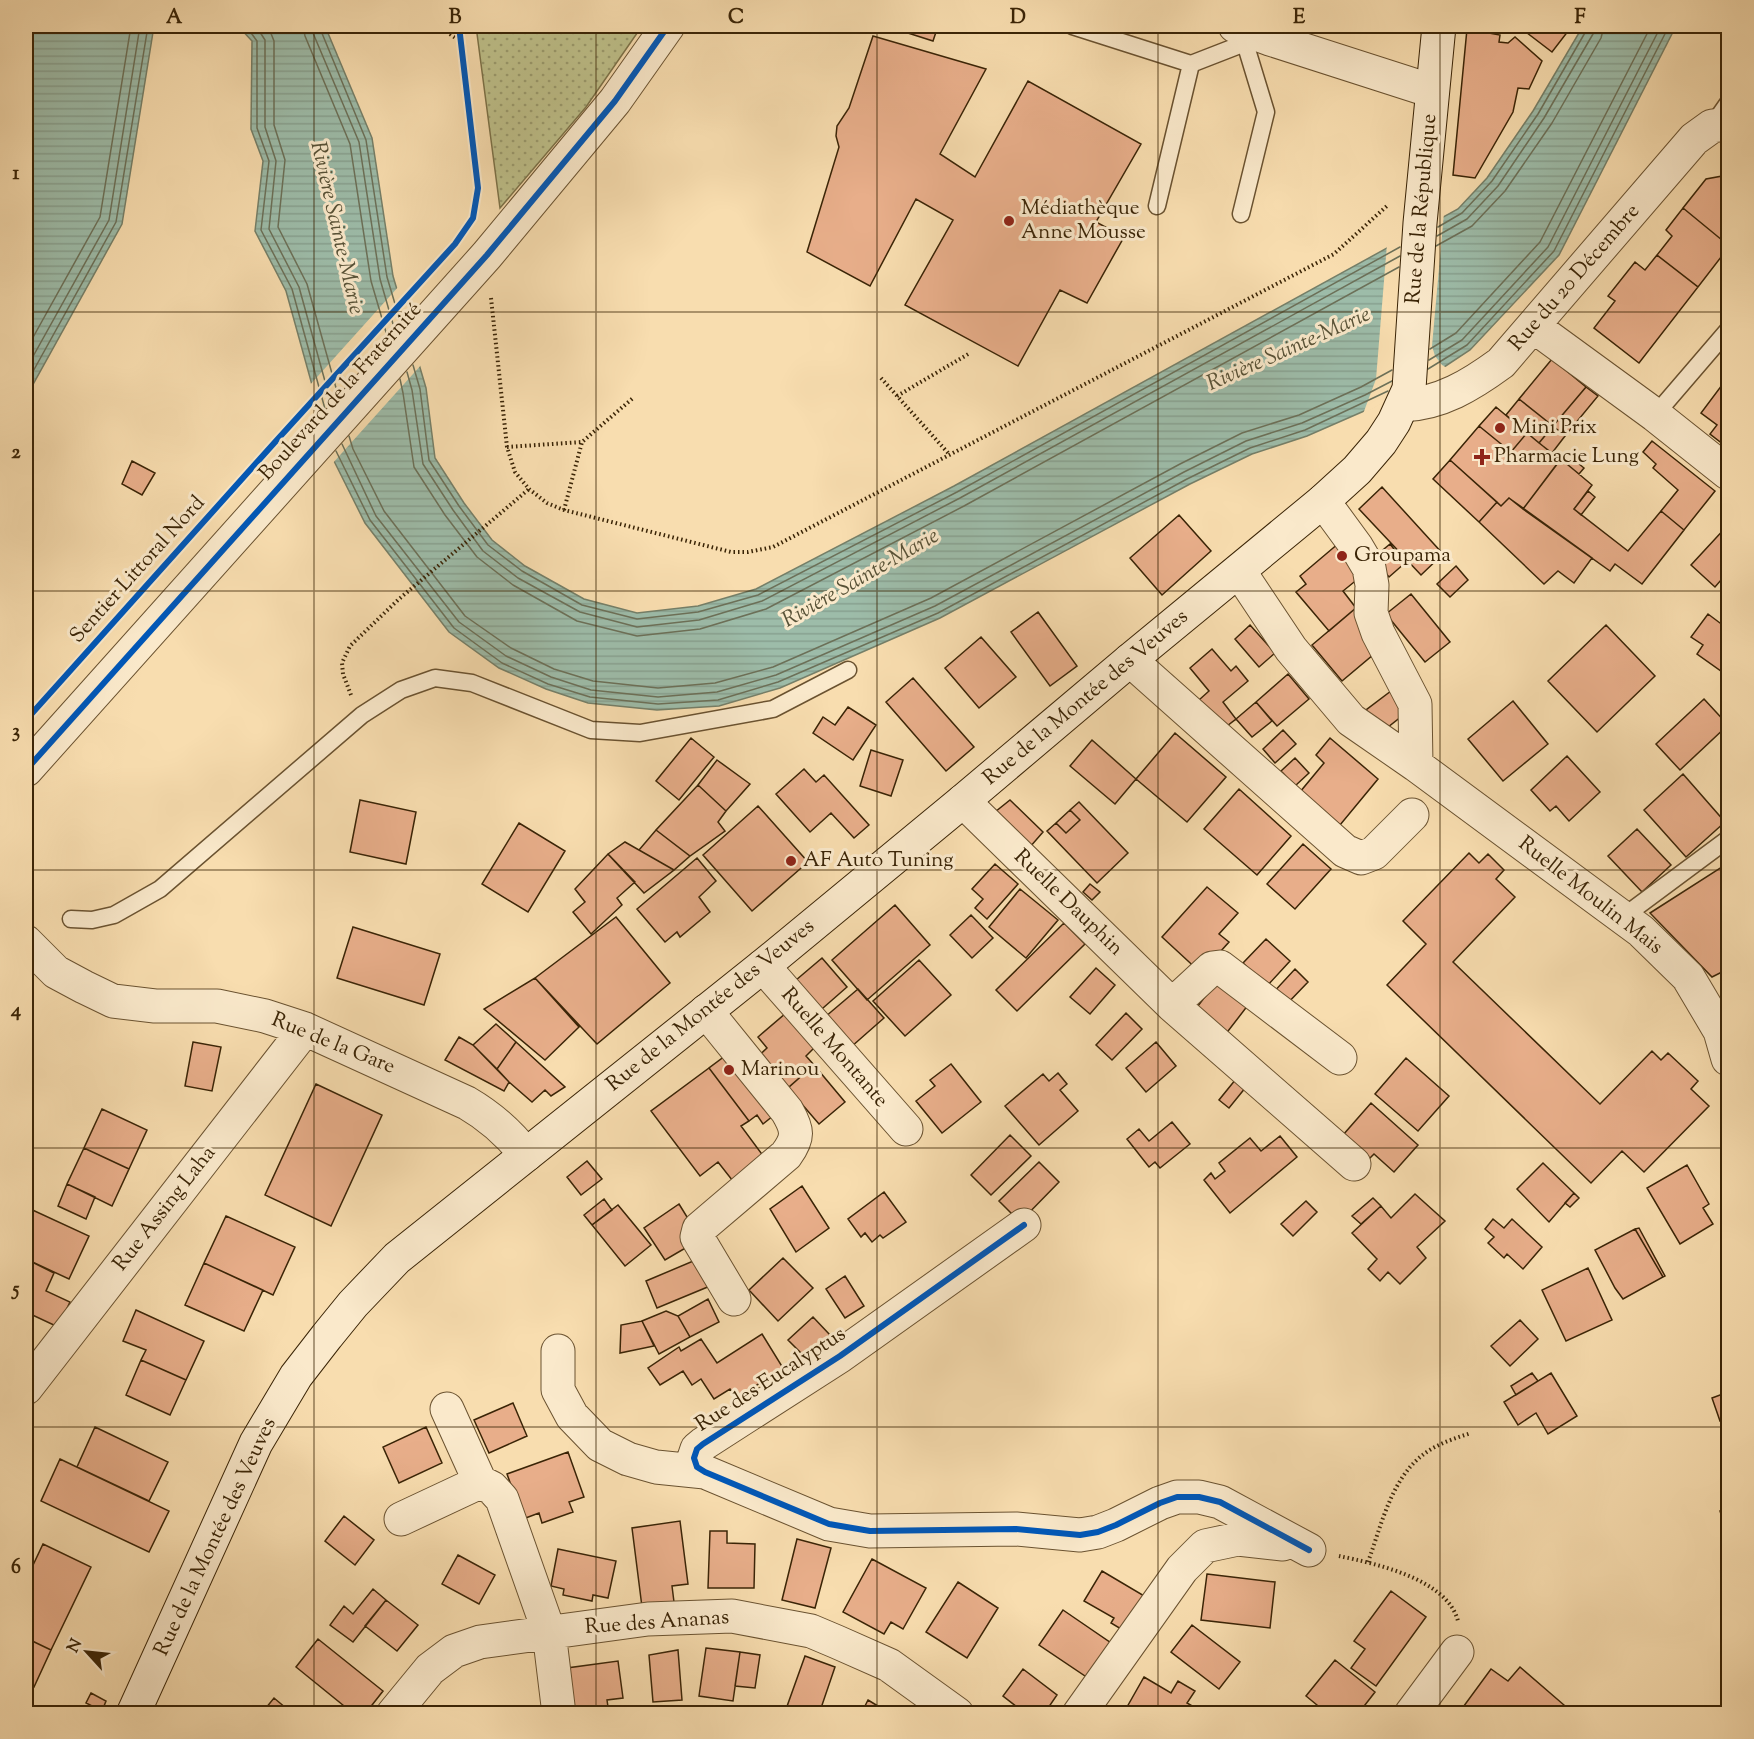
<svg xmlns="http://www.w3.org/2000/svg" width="1754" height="1739" font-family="'Sorts Mill Goudy',serif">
  <defs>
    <pattern id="grass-dots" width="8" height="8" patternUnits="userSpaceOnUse" patternTransform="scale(1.5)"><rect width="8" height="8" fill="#bec08a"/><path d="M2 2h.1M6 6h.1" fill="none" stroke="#9b9c6f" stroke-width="1.8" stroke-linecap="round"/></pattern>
    <pattern id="water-rules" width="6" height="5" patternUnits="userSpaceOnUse" patternTransform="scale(1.5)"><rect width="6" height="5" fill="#9dbca9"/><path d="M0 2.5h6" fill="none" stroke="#88a190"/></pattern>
  </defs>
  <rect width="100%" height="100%" fill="#f8ddaf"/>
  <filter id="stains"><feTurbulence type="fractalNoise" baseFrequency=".00333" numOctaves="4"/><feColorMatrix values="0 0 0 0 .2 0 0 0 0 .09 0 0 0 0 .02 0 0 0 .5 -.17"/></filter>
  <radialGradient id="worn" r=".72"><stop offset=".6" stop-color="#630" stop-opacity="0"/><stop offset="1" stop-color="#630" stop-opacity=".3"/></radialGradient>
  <path fill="url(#grass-dots)" stroke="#7c7248" stroke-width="1.5" d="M476,26H642L586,107L500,208Z"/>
  <path fill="url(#water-rules)" stroke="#757f68" stroke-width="1.5" d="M26,26H154L122,224L26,397Z
    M238,26H325L372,138L393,276L426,388L435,458L464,503L492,540L525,566L584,599L637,613L698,606L756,589L954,486L1458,209L1487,178L1533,111L1583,26H1676L1559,255L1470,350L1438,371L1371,408L1307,436L1252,454L1190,484L940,618L780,688L719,706L657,710L588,703L546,689L499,668L449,632L365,523L332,457L286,291L255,231L263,161L251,129L252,41Z"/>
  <path fill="#f8ddaf" d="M1444,213L1432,346L1435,356L1442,365L1447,368L1363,414L1376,379L1387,244Z
    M399,286L422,364L332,464L309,386Z"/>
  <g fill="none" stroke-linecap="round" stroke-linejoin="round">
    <path stroke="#6c7058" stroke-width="1.5" d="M246,26L257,41V128L269,161L261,230L292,289L325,409
      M256,26L265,40V127L276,161L269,229L299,287L331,403
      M268,26L274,41V125L285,160L278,227L307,284L338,395
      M303,26L305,36L350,144L371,281L388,339
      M312,26L313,33L359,142L380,279L395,331
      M319,26L366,140L387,277L401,324
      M1438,227L1462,213L1492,181L1538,114L1586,31L1587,26
      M1437,236L1467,219L1498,186L1544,118L1593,34L1595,26
      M1436,246L1472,226L1505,191L1552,123L1601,38L1604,26
      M1430,349L1456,333L1540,242L1651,26
      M26,350L100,217L131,26
      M1429,360L1462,340L1548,247L1661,26
      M413,365L420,389L429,460L459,506L488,545L522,571L582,605L637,619L698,612L758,595L957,492L1400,247
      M26,369L109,220L140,26
      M1428,369L1467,345L1554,251L1669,26
      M407,372L412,390L423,464L453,510L483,551L518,578L580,612L637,627L699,620L762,601L960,498L1400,256
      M400,379L403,393L414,467L445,515L477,557L513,585L577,621L637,636L700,629L766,609L964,506L1399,267
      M26,384L116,222L148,26
      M349,436L353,449L384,511L465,616L511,648L554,669L593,681L658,688L715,683L773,667L931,598L1180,464L1242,433L1299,415L1361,387L1392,370
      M342,444L376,516L459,622L506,656L551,677L591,690L658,697L717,692L776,675L935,606L1184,472L1246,441L1302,423L1365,395L1392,381
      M336,451L370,520L454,628L502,663L548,684L590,697L658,704L718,700L778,682L938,613L1187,479L1250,448L1305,430L1388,391"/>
  </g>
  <path fill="#e8ae8a" stroke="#3a2406" stroke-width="1.5" d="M886,26H938L933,41Z
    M1518,26H1572L1552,52Z
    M1467,29L1500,35L1499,42L1508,43L1515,37L1542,61L1529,89L1518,88L1513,112L1475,178L1453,175Z
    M873,36L986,69L940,154L975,177L1028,81L1141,144L1096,222L1124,237L1087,303L1060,290L1018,366L905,305L953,220L916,199L870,286L807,252L839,147L836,136L837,126L849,108Z
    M1728,175V245L1683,208L1706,179Z
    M1683,208L1728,245V248L1698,287L1657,255L1672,236L1666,230Z
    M1657,255L1698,287L1639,363L1594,328L1615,301L1608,296L1635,262L1645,270Z
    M1552,359L1586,387L1553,426L1519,399Z
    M1728,377V448L1710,434L1717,425L1701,413Z
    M1586,387L1598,396L1565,436L1553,426Z
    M1519,399L1553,426L1539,443L1506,415Z
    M1496,407L1527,433L1511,452L1479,426Z
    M1479,426L1511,452L1527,433L1560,460L1523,509L1509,498L1501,506L1450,460Z
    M1553,426L1565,436L1552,453L1539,443Z
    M1652,441L1715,491L1684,530L1661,511L1678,490L1653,468L1656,464L1643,452Z
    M1561,459L1592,485L1574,509L1628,551L1661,511L1684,530L1642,584L1615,564L1610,571L1523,509Z
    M1573,459L1584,468L1579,474L1568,465Z
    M1450,460L1497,502L1479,522L1433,479Z
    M132,461L155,473L142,495L122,484Z
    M1382,487L1443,554L1421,575L1359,509Z
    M1588,491L1595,497L1581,515L1574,509Z
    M1509,498L1592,558L1574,583L1558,571L1544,584L1479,522L1497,502L1501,506Z
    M1179,515L1211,551L1162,595L1130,558Z
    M1727,526L1728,527V572L1715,587L1691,565Z
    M1339,543L1364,574L1343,591L1356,608L1329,631L1296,592L1306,584L1300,576Z
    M1390,544L1405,563L1389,577L1373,558Z
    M1456,566L1468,580L1450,597L1437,584Z
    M1411,594L1450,642L1425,662L1386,614Z
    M1356,608L1380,649L1342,681L1312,645Z
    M1038,612L1077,666L1050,686L1011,632Z
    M1708,614L1728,629V676L1697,654L1703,645L1691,637Z
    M1250,625L1275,653L1259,667L1235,639Z
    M1606,625L1655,676L1597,732L1548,681Z
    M981,637L1016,677L979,708L945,668Z
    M1212,649L1231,671L1236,666L1248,681L1223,702L1236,719L1223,729L1199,700L1209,691L1190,668Z
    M1288,674L1309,699L1277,726L1256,702Z
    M913,678L974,747L946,771L886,702Z
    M1391,691L1407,712L1383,731L1366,710Z
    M1704,699L1728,725L1680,770L1656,744Z
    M1513,701L1548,744L1503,781L1468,739Z
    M1256,702L1272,721L1252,737L1236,719Z
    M848,707L876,725L853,760L813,733L823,717L835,725Z
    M1283,730L1296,744L1275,763L1263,749Z
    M1175,733L1226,777L1187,822L1136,779Z
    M691,738L714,757L679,800L656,781Z
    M1330,738L1378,779L1340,825L1300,792L1324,763L1316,755Z
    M1092,740L1136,779L1115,804L1070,766Z
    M871,750L903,760L891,796L860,786Z
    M1567,756L1600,792L1569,821L1556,806L1550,811L1531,790Z
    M1295,758L1309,773L1295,786L1281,771Z
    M717,760L750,784L726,811L698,785Z
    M804,769L816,782L824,775L869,825L854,838L831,813L810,832L776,794Z
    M1683,774L1725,822L1686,857L1644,810Z
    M698,785L726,811L718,822L725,831L690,856L656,830Z
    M1239,789L1291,836L1257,875L1204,829Z
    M360,800L416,812L406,864L350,852Z
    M1010,800L1043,832L1030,847L995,812Z
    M1079,802L1128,853L1097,883L1047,831L1056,823L1066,833L1080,820L1070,810Z
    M758,806L808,862L752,911L703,855Z
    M1070,810L1080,820L1066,833L1056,823Z
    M519,823L565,851L528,912L482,884Z
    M1637,829L1671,865L1642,892L1608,856Z
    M656,830L690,856L674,870L639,850Z
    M625,842L674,870L644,893L608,854Z
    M1303,844L1331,869L1295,909L1267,884Z
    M1469,853L1479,863L1488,854L1504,870L1496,879L1515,897L1453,962L1600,1104L1652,1051L1661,1060L1668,1053L1698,1081L1691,1089L1709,1106L1644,1172L1622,1151L1591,1183L1387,985L1426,944L1403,921Z
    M608,854L635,882L617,898L622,905L591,934L573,912L585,902L575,889Z
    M697,858L716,881L699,897L710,912L680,937L677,932L665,942L637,909Z
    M1728,863V969L1712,977L1650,913Z
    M995,864L1018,884L987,919L975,908L983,899L972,889Z
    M1090,884L1100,892L1092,900L1083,892Z
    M1207,887L1238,913L1219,934L1229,942L1201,973L1162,937Z
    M1020,889L1058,920L1026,958L989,927Z
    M895,905L930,945L867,1000L832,960Z
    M971,915L993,938L972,958L950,935Z
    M616,917L670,983L597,1044L535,978Z
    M1064,923L1085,944L1017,1011L996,990Z
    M353,927L440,954L424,1005L337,978Z
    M1266,939L1290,961L1267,986L1243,963Z
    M822,958L847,987L815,1015L789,986Z
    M919,960L951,995L905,1036L873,1001Z
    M1096,968L1115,985L1090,1014L1070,997Z
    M1295,969L1308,982L1283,1008L1270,996Z
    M1221,976L1252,1000L1225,1035L1194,1011Z
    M535,978L579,1027L545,1060L484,1009Z
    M858,989L884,1018L851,1047L825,1017Z
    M786,1013L815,1047L806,1056L814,1065L782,1093L753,1061L767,1048L758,1037Z
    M1126,1013L1142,1029L1112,1060L1096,1045Z
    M496,1024L516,1042L497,1069L473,1045Z
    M459,1037L473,1045L509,1082L504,1091L445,1060Z
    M193,1042L221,1047L212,1091L185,1086Z
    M516,1042L565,1087L551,1096L545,1090L532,1102L509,1082L497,1069Z
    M1156,1042L1176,1066L1146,1092L1126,1068Z
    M733,1050L779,1111L763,1124L757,1115L749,1121L709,1068Z
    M1406,1058L1449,1096L1418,1131L1375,1094Z
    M951,1064L981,1102L942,1133L916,1101L935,1086L930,1080Z
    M814,1065L845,1102L819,1124L788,1088Z
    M709,1068L749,1121L741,1126L767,1161L736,1185L718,1162L700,1176L651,1111Z
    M1058,1073L1067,1084L1060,1090L1078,1111L1039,1145L1005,1106L1043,1074L1049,1081Z
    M1240,1074L1250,1082L1229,1108L1219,1100Z
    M316,1084L382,1115L331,1226L265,1195Z
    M1371,1103L1418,1145L1394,1172L1374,1154L1369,1159L1343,1135Z
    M102,1109L147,1130L129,1169L84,1148Z
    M1172,1122L1190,1144L1160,1168L1155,1162L1149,1167L1127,1139L1139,1129L1149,1141Z
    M1010,1135L1031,1156L991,1195L971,1175Z
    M1280,1136L1297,1157L1230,1213L1204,1180L1211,1173L1215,1179L1225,1171L1219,1163L1250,1138L1261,1151Z
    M84,1148L129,1169L112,1206L67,1184Z
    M587,1161L602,1179L581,1195L567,1177Z
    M1039,1162L1059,1182L1020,1222L999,1201Z
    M1543,1163L1574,1193L1549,1222L1517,1189Z
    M1687,1165L1709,1204L1703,1208L1713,1224L1680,1244L1647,1188Z
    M67,1184L95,1197L86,1219L58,1206Z
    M802,1186L829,1228L796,1252L770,1209Z
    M884,1192L906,1222L883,1238L880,1235L872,1242L865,1233L861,1237L848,1219Z
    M1574,1193L1579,1198L1570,1207L1565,1203Z
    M1415,1194L1445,1221L1417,1247L1426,1258L1400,1284L1388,1272L1380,1281L1368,1269L1377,1259L1352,1233L1381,1206L1391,1218Z
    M1373,1198L1381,1206L1361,1224L1352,1216Z
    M604,1199L612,1210L592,1225L584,1215Z
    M1306,1201L1317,1212L1293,1236L1281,1224Z
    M679,1204L692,1225L694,1243L665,1260L644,1228Z
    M618,1205L651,1245L625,1266L592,1225Z
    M26,1207L89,1236L69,1279L26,1259Z
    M226,1216L295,1247L273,1295L204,1263Z
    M1493,1219L1504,1228L1512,1219L1542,1247L1523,1269L1507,1254L1504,1258L1488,1243L1494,1237L1485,1229Z
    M1639,1228L1665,1276L1663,1277L1635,1229Z
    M1635,1229L1663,1277L1623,1299L1615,1288L1595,1250Z
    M783,1258L813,1288L778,1321L749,1290Z
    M26,1259L54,1273L46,1291L70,1302L58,1327L26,1312Z
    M698,1259L710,1286L657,1308L646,1281Z
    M204,1263L263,1290L244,1331L185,1305Z
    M1588,1268L1612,1320L1566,1341L1542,1290Z
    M845,1276L864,1306L845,1318L826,1289Z
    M708,1299L719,1322L690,1337L678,1316Z
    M136,1310L204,1341L186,1380L141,1360L146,1350L123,1341Z
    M666,1311L678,1316L690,1337L659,1354L642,1321Z
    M813,1317L830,1335L806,1358L788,1340Z
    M1520,1320L1538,1339L1510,1366L1491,1346Z
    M642,1321L654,1346L620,1353L621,1325Z
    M762,1334L783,1368L737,1398L730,1389L714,1399L701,1379L692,1385L683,1371L660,1385L648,1368L679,1347L681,1351L701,1339L717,1363Z
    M141,1360L186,1380L170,1415L126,1395Z
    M1532,1373L1538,1381L1516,1395L1511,1386Z
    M1551,1373L1577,1416L1548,1434L1536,1413L1518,1425L1504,1402Z
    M1728,1392V1418L1720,1421L1712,1398Z
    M513,1403L527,1436L489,1453L474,1420Z
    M95,1427L168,1462L149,1501L77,1467Z
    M426,1427L442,1463L399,1483L383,1447Z
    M568,1452L584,1497L569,1502L573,1512L542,1523L539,1513L523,1519L507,1474Z
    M60,1459L169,1511L149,1552L41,1501Z
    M1728,1508V1536L1720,1511Z
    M344,1516L374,1540L355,1565L325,1541Z
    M680,1521L688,1584L672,1586L674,1602L642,1607L632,1528Z
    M710,1531H727V1543L755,1544L754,1588H708Z
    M797,1539L831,1548L815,1608L782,1600Z
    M43,1544L91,1567L51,1650L26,1638V1580Z
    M558,1549L616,1561L608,1598L593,1595L592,1601L563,1595L564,1589L551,1586Z
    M458,1555L495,1575L479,1604L442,1584Z
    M872,1559L926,1588L903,1629L891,1622L884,1634L843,1612Z
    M1102,1571L1146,1597L1126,1632L1111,1623L1114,1618L1084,1601Z
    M1207,1574L1275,1582L1270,1628L1201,1620Z
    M958,1582L998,1608L967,1658L926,1632Z
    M373,1589L386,1600L353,1642L330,1625L344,1606L353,1614Z
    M1391,1591L1426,1617L1376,1686L1351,1668L1365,1649L1354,1641Z
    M386,1600L418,1625L397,1651L365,1626Z
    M1063,1610L1114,1645L1091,1680L1039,1645Z
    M1192,1625L1240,1662L1219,1689L1171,1652Z
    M26,1638L51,1650L34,1687L26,1683Z
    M318,1639L383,1691L365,1714H354L296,1667Z
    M706,1648L740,1652L733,1701L699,1696Z
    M678,1650L682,1700L653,1702L649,1655Z
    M740,1652L760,1655L755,1688L735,1686Z
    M805,1656L835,1667L819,1714H789L785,1712Z
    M1335,1660L1375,1692L1358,1714H1328L1306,1696Z
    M618,1661L623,1698L607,1700L609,1714H572L567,1668Z
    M1520,1667L1564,1705L1557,1714H1458L1491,1669L1508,1681Z
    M1023,1669L1057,1695L1044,1714H1026L1003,1696Z
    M1144,1677L1171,1693L1178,1681L1195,1691L1187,1703L1201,1711L1200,1714H1136L1127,1707Z
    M91,1693L106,1701L102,1711L86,1703Z
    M274,1698L293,1714H261Z
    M868,1700L891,1714H861Z"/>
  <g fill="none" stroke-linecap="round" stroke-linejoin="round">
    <g stroke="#6a5230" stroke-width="19">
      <path id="lane" d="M1072,26L1191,64L1245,43L1262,40
        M1712,126L1728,103
        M1157,206L1191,64
        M1241,214L1266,112L1245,43
        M1655,415L1728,330
        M1623,917L1728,839
        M71,919L92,920L114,915L160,889L362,715L401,690L435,678L472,683L591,730L640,733L773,709L848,670"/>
    </g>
    <g stroke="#6a5230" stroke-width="35">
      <path id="street" d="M1235,26L1270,39L1432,91
        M1533,326L1655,415L1728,473
        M1403,405C1440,404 1471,385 1501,363L1694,139L1712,126L1728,124
        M1323,501L1356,546L1369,568L1372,585L1371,613L1378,633L1415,704L1416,765
        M1239,571L1291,649L1351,720L1416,765L1641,931L1688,977L1720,1031L1728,1059
        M1130,660L1345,851L1361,858L1374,853L1412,815
        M26,770L487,255L615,101L668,26
        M963,801L1172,1005L1212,968L1220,967L1340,1058
        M26,942L56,972L84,987L113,1001L155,1006H217L265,1016L305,1029L467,1103C491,1117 509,1133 526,1155
        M763,966L906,1129
        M1172,1005L1354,1164
        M706,1011L787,1111C798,1130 799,1137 786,1155L699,1229L697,1237L734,1299
        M1024,1225L840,1356L703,1444L697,1449L694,1458L697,1467L705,1472L829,1524L870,1531L1016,1529L1080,1535L1098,1532L1116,1525L1160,1503L1177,1497H1199L1220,1502L1309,1550
        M558,1351V1390L572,1416L600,1445L628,1459L656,1467L705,1472
        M26,1388L305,1029
        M447,1409L480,1482
        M401,1519L480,1482L492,1488L502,1499L549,1632L559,1714
        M393,1714L430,1669L454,1651L480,1642L648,1619L732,1616L811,1631L837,1642L889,1665L957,1714
        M1079,1714L1182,1569L1205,1546L1238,1539L1283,1544
        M1411,1714L1457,1652"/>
    </g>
    <g stroke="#3a2406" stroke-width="35">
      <path id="secondary" d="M133,1714L256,1443L296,1376L327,1336L353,1304L397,1258L763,966L963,801L1130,660L1323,501L1357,470L1381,442L1394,422L1409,389L1420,223L1439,26"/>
    </g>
    <path stroke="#3a2406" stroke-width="4" stroke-dasharray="1.5 3" stroke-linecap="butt" d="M439,26L461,42
      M491,298L507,447L515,472L529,489L547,503L564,510L731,552H748L773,547L1334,254L1388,205
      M881,378L949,454
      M897,396L970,353
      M507,447L582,442
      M564,510L582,442L633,398
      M351,695L343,674L342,663L350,646L399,599L529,489
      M1339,1556C1377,1564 1447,1579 1458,1621
      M1368,1562C1383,1521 1393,1469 1435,1447C1446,1441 1459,1437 1471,1433"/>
    <use href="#lane" stroke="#fae9cb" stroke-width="16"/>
    <use href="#street" stroke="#fae9cb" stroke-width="33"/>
    <use href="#secondary" stroke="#fae9cb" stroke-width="33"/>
    <g stroke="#fae9cb" stroke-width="10">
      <path id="cycleway" d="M26,720L276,441L455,244L473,218L478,188L459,26
        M26,770L487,255L615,101L668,26
        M1024,1225L840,1356L703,1444L697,1449L694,1458L697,1467L705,1472L829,1524L870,1531L1016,1529L1080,1535L1098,1532L1116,1525L1160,1503L1177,1497H1199L1220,1502L1309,1550"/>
    </g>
    <use href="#cycleway" stroke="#0057b8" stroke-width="6"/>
  </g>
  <path fill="none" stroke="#3a2406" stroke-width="1.5" stroke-opacity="0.55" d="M314,26V1714M596,26V1714M877,26V1714M1158,26V1714M1440,26V1714M26,312H1728M26,591H1728M26,870H1728M26,1148H1728M26,1427H1728"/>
  <g fill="#8f2418" stroke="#fae9cb" stroke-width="2">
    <circle cx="1009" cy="221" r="6"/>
    <circle cx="1500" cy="428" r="6"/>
    <path d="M1479 448h6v6h6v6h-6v6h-6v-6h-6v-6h6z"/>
    <circle cx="1342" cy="556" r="6"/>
    <circle cx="791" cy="861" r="6"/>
    <circle cx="729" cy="1070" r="6"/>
  </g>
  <g text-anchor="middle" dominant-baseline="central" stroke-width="6" stroke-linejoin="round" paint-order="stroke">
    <g font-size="21" fill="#3a2406" stroke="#fae9cb" text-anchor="start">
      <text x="1021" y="209">Médiathèque<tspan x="1021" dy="24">Anne Mousse</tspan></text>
      <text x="1512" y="428">Mini Prix</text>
      <text x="1494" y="457">Pharmacie Lung</text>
      <text x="1354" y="556">Groupama</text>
      <text x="803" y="861">AF Auto Tuning</text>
      <text x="741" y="1070">Marinou</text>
    </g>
    <g font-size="21" fill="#3a2406" stroke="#fae9cb">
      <text transform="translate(1422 209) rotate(-85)">Rue de la République</text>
      <text transform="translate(1575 278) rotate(-49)">Rue du 20 Décembre</text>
      <text transform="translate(341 392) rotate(-48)">Boulevard de la Fraternité</text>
      <text transform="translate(138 570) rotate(-48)">Sentier Littoral Nord</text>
      <text transform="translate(1086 698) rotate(-40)">Rue de la Montée des Veuves</text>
      <text transform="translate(1590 896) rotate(38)">Ruelle Moulin Mais</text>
      <text transform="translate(1068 903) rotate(44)">Ruelle Dauphin</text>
      <text transform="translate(711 1006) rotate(-39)">Rue de la Montée des Veuves</text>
      <text transform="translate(333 1044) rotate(22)">Rue de la Gare</text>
      <text transform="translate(834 1048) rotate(49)">Ruelle Montante</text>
      <text transform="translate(165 1209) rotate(-52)">Rue Assing Laha</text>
      <text transform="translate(771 1380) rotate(-33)">Rue des Eucalyptus</text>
      <text transform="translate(216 1537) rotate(-65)">Rue de la Montée des Veuves</text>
      <text transform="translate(657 1623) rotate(-4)">Rue des Ananas</text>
    </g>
    <g font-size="22" font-style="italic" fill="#585237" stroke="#fae9cb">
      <text transform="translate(336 228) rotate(77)">Rivière Sainte-Marie</text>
      <text transform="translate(1289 350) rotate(-24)">Rivière Sainte-Marie</text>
      <text transform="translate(861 579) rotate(-30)">Rivière Sainte-Marie</text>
    </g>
  </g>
  <rect width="1754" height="1739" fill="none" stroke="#f8ddaf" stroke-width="66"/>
  <g transform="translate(87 1652) rotate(297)" stroke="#fae9cb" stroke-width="4.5" paint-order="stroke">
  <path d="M0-4.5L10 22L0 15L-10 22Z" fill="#3a2406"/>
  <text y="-9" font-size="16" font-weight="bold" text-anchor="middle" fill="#3a2406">N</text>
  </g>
  <rect x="33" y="33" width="1688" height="1673" fill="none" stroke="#3a2406" stroke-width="2"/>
  <g font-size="20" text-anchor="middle" font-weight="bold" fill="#3a2406">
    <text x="174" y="23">A</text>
    <text x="455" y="23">B</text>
    <text x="736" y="23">C</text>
    <text x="1018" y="23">D</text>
    <text x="1299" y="23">E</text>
    <text x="1580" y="23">F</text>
    <text x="16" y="179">1</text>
    <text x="16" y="458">2</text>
    <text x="16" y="737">3</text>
    <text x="16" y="1016">4</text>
    <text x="16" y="1295">5</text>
    <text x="16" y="1573">6</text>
  </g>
  <rect width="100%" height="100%" filter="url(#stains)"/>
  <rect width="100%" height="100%" fill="url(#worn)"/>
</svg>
